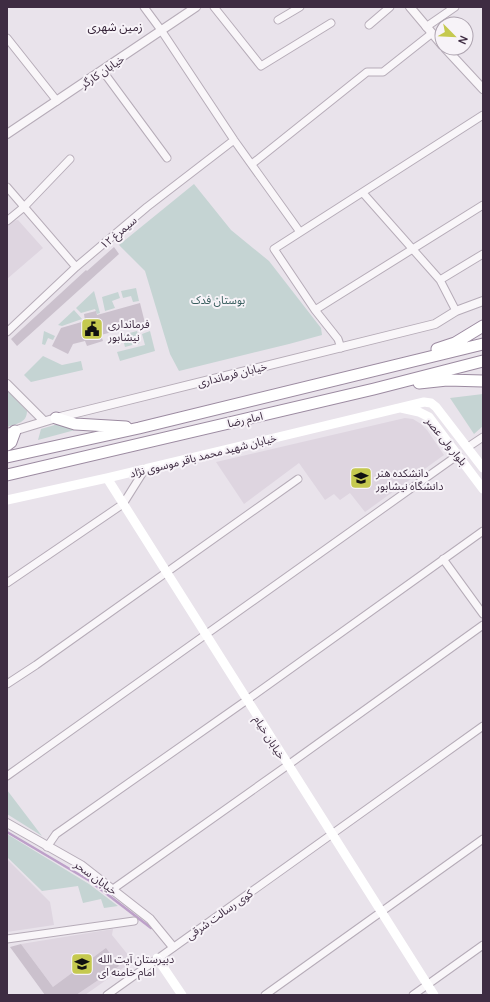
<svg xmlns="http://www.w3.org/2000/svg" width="490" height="1002" font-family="Manrope,'Noto Sans Arabic',sans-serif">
  <rect width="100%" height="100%" fill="#e9e3eb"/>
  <path fill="#ded5e0" d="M18,220L43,248L7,279V225L12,221Z
    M405,418L413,419L421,424L427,430L444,455L365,512L350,493L340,500L334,494L325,500L299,463L244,504L216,462Z
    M7,859L50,902L54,925L7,932Z
    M113,929L112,935L133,961L85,995H59L21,944Z"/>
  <path fill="#c5d4d3" d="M194,184L231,230L269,261L321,328L322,335L289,344L179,371L170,354L145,271L119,245Z
    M136,288L139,301L133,302L131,296L123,298L121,291Z
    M94,291L100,313L97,314L95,309L81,313L76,308Z
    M118,292L120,298L112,301L115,308L105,311L102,297Z
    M74,310L82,319L62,326L58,325Z
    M44,331L55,336L53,340L48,338L45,345L42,344Z
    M137,331L140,343L125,347L122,335Z
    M150,331L155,351L120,361L117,352L145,345L142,334Z
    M43,356L62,365L81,361L83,370L31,382L24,375Z
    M7,390L27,411C27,423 16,424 7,427Z
    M483,394V426L474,434L450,398Z
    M58,424L75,430L38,440L41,429Z
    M7,790L42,836L7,814Z
    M7,834L89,884L118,906L104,908L101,899L83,903L78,886L42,891L7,857Z"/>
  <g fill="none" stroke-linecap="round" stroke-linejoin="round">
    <path stroke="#bda0c9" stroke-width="2.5" d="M7,832L90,881L151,928"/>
  </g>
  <path fill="#cbc1cd" d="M114,247L119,254L17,346L11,339L86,270L87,271Z
    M140,303L145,323L101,335L103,341L87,346L85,341L73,344L68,354L52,346L61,328L85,321L84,314L96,311L97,315Z
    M21,944L53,987L106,948L119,966L76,995H45L10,947Z"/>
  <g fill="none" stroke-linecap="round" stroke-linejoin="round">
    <g stroke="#b6acb8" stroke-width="9">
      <path id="minor" d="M144,7L161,30L234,140L300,232
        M214,7L261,66L331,23
        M278,20L300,7
        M369,25L390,7
        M426,27L455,7
        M7,38L57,101
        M102,70L167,158
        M252,164L367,72H383L431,34
        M7,187L76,267
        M363,193L440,280L456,311
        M7,221L24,207L70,159
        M440,280L483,254
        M315,310L483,205
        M7,332L76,267L147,207L234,140
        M341,348L338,339L315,310L274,249L483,115
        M468,447L483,437
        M443,559L483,614
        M7,583L123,504L145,469
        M7,684L36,665L298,479
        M7,776L458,455
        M47,847L56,834L247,700L483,531
        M113,889L288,765L483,625
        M7,939L134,921
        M107,995L483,726
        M265,995L483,839
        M413,995L483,945"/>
    </g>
    <g stroke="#b6acb8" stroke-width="10">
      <path id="tertiary" d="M410,7L442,45
        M445,48L483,89
        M7,134L196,7
        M7,384L44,421
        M7,433L56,418L435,324L456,311L483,301
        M7,823L81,865L150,919L173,947"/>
    </g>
    <g stroke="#9c8ba1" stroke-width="13">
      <path id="trunk" d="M437,349L455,343L483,326
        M419,383L447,380L483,381
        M56,418L75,424L126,427
        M7,445L11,442L15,431
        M7,457L139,428L483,344
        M7,475L374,389L483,361"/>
    </g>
    <use href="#minor" stroke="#f9f6f9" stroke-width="7"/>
    <use href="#tertiary" stroke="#f9f6f9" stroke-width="8"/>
    <path stroke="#fff" stroke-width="9" d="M401,408L419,412L429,417L483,489
      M107,478L434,995
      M7,500L107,478L424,402L431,403L436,407L483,468
      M157,958L182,995"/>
    <use href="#trunk" stroke="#fff" stroke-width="11"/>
  </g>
  <defs>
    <g id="civic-square" transform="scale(1.15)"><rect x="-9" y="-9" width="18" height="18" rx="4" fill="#c5c94f" stroke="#f7f3f8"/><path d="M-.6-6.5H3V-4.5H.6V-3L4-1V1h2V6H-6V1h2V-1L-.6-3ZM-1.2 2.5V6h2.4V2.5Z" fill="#111"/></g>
    <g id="university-square" transform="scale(1.15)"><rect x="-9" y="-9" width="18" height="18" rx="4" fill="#c5c94f" stroke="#f7f3f8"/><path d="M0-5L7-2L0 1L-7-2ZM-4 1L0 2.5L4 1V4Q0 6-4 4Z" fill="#111"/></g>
    <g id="school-square" transform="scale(1.15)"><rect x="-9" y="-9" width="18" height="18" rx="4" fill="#c5c94f" stroke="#f7f3f8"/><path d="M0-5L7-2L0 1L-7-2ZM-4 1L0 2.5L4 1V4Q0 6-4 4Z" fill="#111"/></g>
  </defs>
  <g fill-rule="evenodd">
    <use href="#civic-square" x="92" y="329"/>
    <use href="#university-square" x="361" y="478"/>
    <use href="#school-square" x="82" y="964"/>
  </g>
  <g text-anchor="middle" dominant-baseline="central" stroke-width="4" stroke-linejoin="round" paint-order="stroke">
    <g font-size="11" fill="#3e2c42" stroke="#f7f3f8">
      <text transform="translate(102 71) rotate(-34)">خیابان کارگر</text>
      <text transform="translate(118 232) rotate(-40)">سیمرغ ۱۲</text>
      <text transform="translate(232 374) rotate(-14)">خیابان فرمانداری</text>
      <text transform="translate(245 419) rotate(-13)">امام رضا</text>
      <text transform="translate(447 441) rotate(51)">بلوار ولی عصر</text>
      <text transform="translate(203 455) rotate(-14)">خیابان شهید محمد باقر موسوی نژاد</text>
      <text transform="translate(270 737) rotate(58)">خیابان خیام</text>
      <text transform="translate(96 877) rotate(36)">خیابان سحر</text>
      <text transform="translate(219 914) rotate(-35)">کوی رسالت شرقی</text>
    </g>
    <g font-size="11" fill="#395e5e" stroke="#f7f3f8">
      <text x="218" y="299">بوستان فدک</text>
    </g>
    <g font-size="11" fill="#3e2c42" stroke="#f7f3f8" text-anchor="start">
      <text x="108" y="323">فرمانداری<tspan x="108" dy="13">نیشابور</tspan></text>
      <text x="376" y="472">دانشکده هنر<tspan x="376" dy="13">دانشگاه نیشابور</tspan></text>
      <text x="98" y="958">دبیرستان آیت الله<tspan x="98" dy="13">امام خامنه ای</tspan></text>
    </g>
    <g font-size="12" fill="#301e33" stroke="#f7f3f8">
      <text x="115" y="26">زمین شهری</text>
    </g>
  </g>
  <rect width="490" height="1002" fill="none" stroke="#3e2c42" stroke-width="16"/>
  <g transform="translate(454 36) rotate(114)"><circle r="19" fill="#f7f3f8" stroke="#ada3af"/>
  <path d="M0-3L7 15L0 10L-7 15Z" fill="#c5c94f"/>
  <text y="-6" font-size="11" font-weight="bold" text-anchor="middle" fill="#3e2c42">N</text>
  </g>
</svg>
